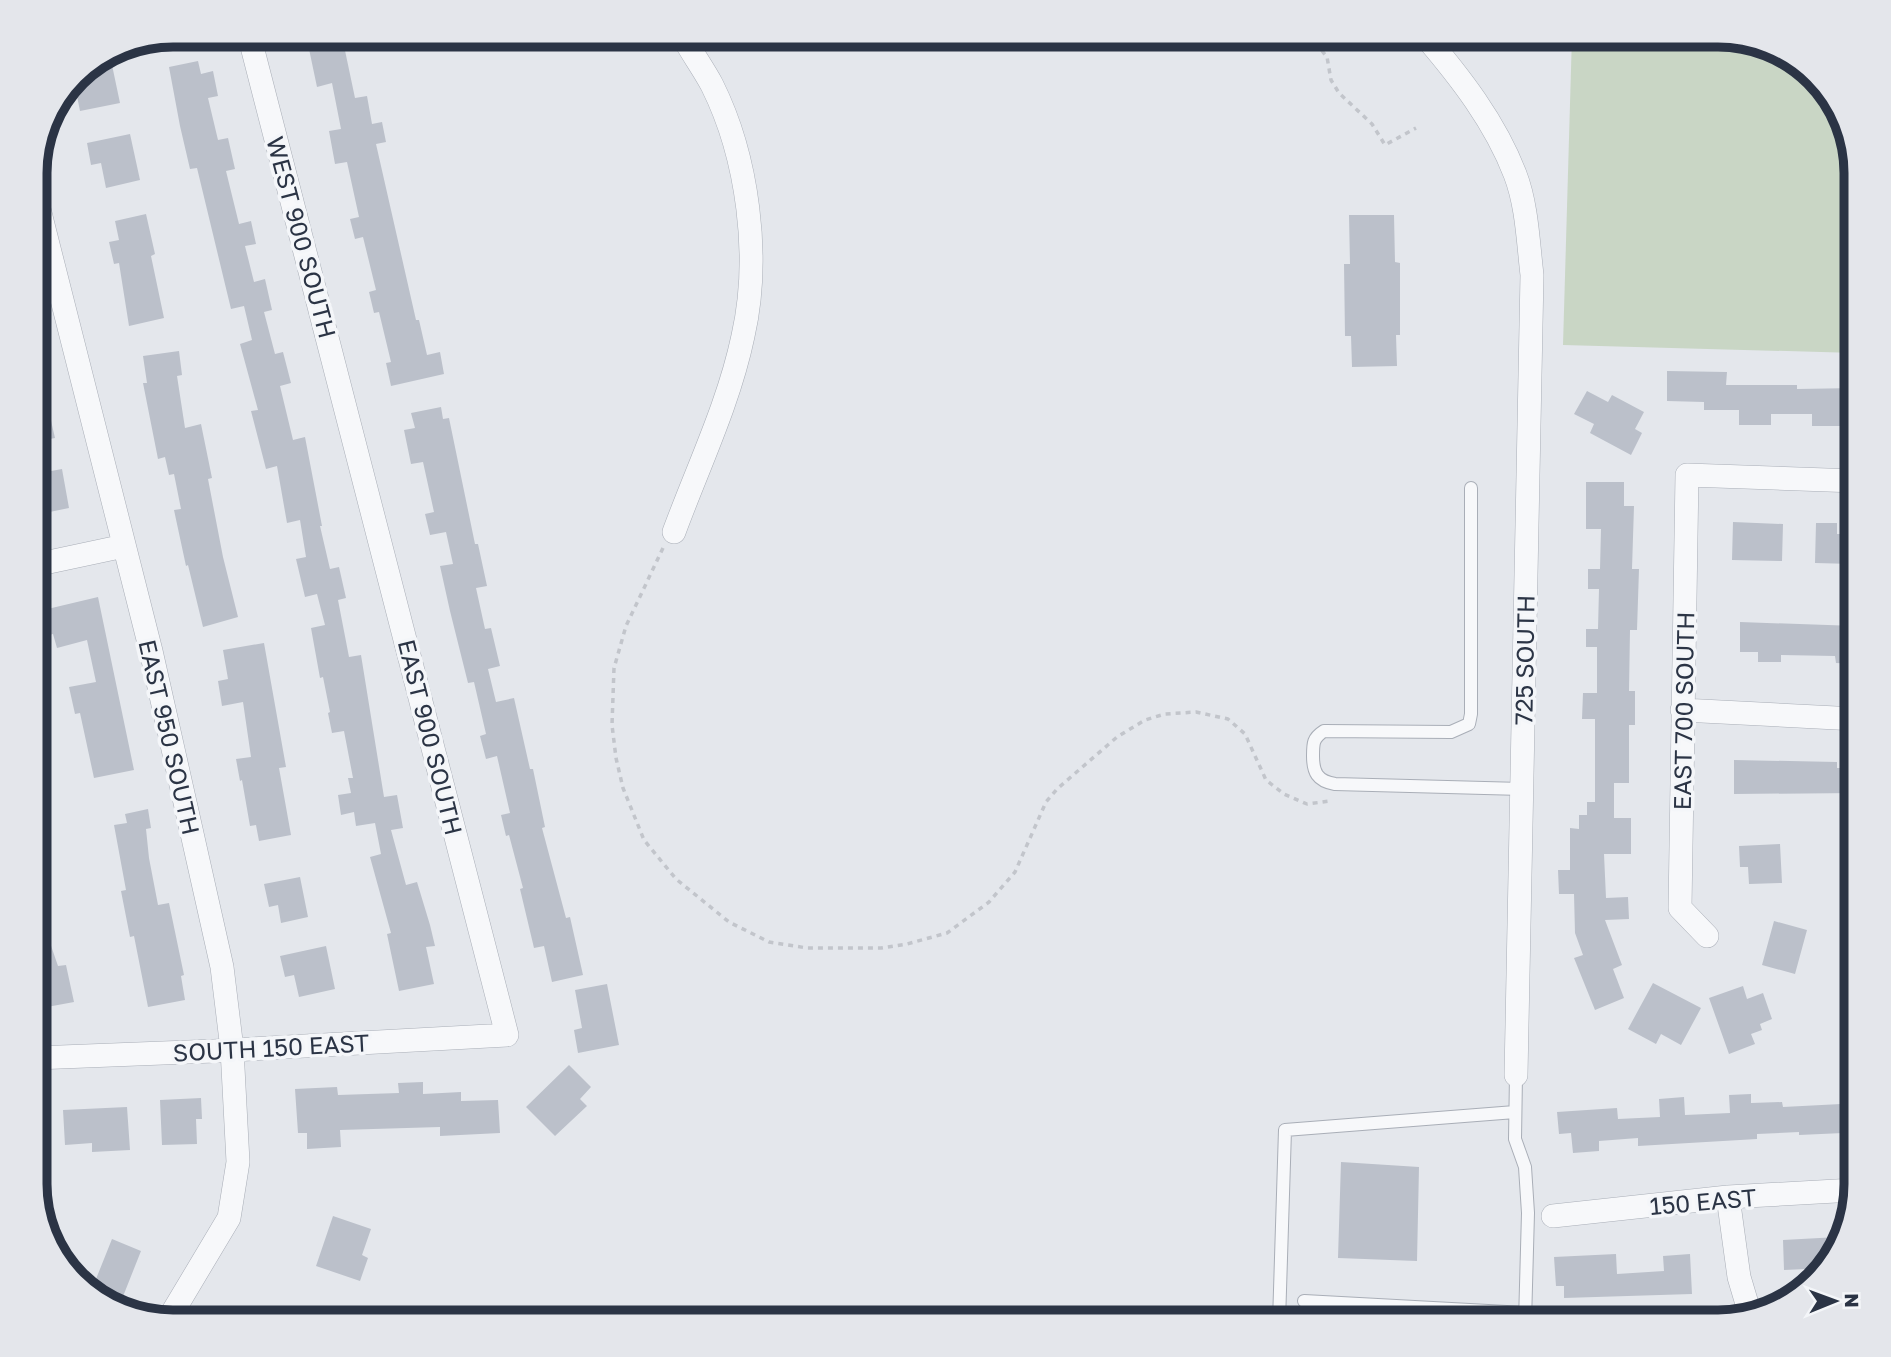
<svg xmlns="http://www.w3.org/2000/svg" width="1891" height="1357" font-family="'Golos Text',sans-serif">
  <rect width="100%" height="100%" fill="#e4e7ec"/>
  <path fill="#c9d6c5" d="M1572,35H1718L1801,63L1842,112L1856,173V353L1563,345Z"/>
  <path fill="#bbc0ca" d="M343,41L355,98L367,96L372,124L382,122L386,142L376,144L416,320H419L427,355L440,352L444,374L391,386L386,363L391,362L379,312L374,313L369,292L376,290L363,237L355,239L350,219L359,217L347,162L335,164L329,131L341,129L332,83L317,87L309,49Z
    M103,56L106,66L112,65L120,103L80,111L74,81L82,70Z
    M198,61L201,74L213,71L218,96L208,98L218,140L228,138L235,169L226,171L239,224L251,221L256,244L245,246L254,282L265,279L272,310L264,312L275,354L283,352L291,383L280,386L293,440L305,437L322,526H320L330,569L339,567L346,598L338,600L349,657L361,655L384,797L397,795L403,828L391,830L406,885L417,882L430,925L435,946L426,947L434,984L399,991L387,934L391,933L370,857L381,854L375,823L356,826L354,812L341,815L338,795L351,793L348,778H353L344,731L332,733L328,713L330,712L323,677L320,678L311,628L325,625L317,594L305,597L296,559L306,557L300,520L287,523L277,466L266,469L251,411L258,410L240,344L252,340L244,306L231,309L197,168L190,169L180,126L169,67Z
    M130,134L140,180L106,188L101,163L91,165L87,143Z
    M146,214L155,254L151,256L164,318L129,326L119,263L114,264L109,242L119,240L115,221Z
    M1349,215H1394L1395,262L1400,263V335H1396L1397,366L1352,367L1351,336H1345L1344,264H1350Z
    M179,351L182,375L177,376L185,428L201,424L212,478L208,479L223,557L238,617L203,627L188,565L186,566L174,510L181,509L174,474L169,475L165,457L158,459L143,383H147L143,356Z
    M1667,371L1727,372L1726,385H1797V389L1856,388V426H1812V414H1771V425H1739V410H1704V402L1667,401Z
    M1587,391L1608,402L1612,395L1644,412L1635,429L1642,433L1631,455L1590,433L1594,424L1574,414Z
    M441,407L443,419L449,418L475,544H478L487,586L476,588L485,629L491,628L500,666L488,669L496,702L514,698L530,769H533L545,827L542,828L566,918L570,917L583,975L552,982L544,946L534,948L520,889L523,888L509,835L506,836L501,815L510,813L497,756L486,759L480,736L486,734L474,682L468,683L450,611L440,566L453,564L446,532L430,535L425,514L434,512L423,462L411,464L404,430L415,428L411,413Z
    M49,412L55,438L35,442V415Z
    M62,469L69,508L35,515V474Z
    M1586,482H1624V506H1634L1632,569H1639L1637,630H1630L1629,691H1635V725H1629V783H1614V818H1631V854H1604L1606,898L1628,897L1629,919L1605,920L1622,965L1613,969L1624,998L1595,1010L1574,958L1583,955L1575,933L1574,894H1559L1558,870H1570V828L1579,829V815H1587V802H1595V719H1582L1583,693H1597V647H1586V629H1598L1599,589H1588V569H1600L1601,529H1586Z
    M1733,522L1783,524L1782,561L1732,560Z
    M1816,523H1837V534H1853V564L1815,563Z
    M98,597L134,770L94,778L80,713L75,714L69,687L96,682L87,640L57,648L53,634L41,637L35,612Z
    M1740,622L1856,626V664L1836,663L1835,656L1781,655V662H1758V652H1740Z
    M264,643L286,767L279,768L291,835L259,841L256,825L250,826L242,780L240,781L236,759L251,757L243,702L222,706L218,681L228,679L223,650Z
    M1734,760L1837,762V768H1856V793L1734,794Z
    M148,809L151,828L146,829L149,858L158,905L169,903L184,975L181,976L185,1000L148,1007L134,936L130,937L121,891L126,890L114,825L127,823L125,814Z
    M1780,844L1782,883L1749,884L1748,867H1740L1739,846Z
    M300,877L308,917L281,923L278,905L269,907L264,884Z
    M35,908H38L58,966L66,965L74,1002L47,1007L44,993L35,995Z
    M1774,921L1807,930L1795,974L1762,965Z
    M326,946L335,989L299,997L294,975L285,977L280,956Z
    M1653,983L1701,1008L1681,1045L1661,1034L1656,1044L1628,1029Z
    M607,984L619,1045L578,1053L574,1030L582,1028L575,990Z
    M1743,986L1747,999L1763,993L1772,1019L1760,1024L1762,1030L1751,1034L1755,1044L1729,1054L1709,998Z
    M569,1065L591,1087L580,1099L587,1106L555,1136L526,1107Z
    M423,1082V1094L461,1092V1101L498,1100L500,1133L440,1136V1127L340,1130L341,1147L307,1149V1133H298L295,1089L337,1087L338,1095L399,1093L398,1083Z
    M1856,1087V1134L1843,1135V1133L1799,1135V1132L1757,1134V1139L1638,1146V1138L1599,1141V1151L1573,1153L1571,1133L1559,1134L1557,1112L1617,1108L1618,1119L1660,1117L1659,1099L1684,1097L1685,1115L1730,1113L1729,1095L1751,1094V1103L1782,1102L1783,1107L1841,1104L1840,1088Z
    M201,1098L202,1119H196L197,1144L162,1145L160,1100Z
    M127,1107L130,1150L92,1152V1143L65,1145L63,1110Z
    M1341,1162L1419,1167L1417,1261L1338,1258Z
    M333,1216L371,1229L362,1255L368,1258L360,1281L316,1266Z
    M1838,1237L1828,1267L1819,1275H1806V1269L1784,1270L1783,1240Z
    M112,1239L141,1251L120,1304L90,1294Z
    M1616,1254L1617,1274L1664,1271L1663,1256L1690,1254L1692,1294L1564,1298V1286H1556L1554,1257Z"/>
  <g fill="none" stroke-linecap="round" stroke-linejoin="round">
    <g stroke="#a9aeb7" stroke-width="14">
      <path id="service" d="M1471,488V714L1469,724L1451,732L1324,731C1313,738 1313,743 1313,756C1313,772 1317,781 1335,784L1522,789
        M1516,1075L1515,1139L1525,1167L1528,1213L1525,1322
        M1304,1301L1525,1313
        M1279,1322L1285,1130L1515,1112"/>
    </g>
    <g stroke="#a9aeb7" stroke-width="24">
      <path id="minor" d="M1424,35C1460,77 1495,122 1515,174C1527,205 1528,241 1532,275L1516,1075
        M35,193L151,651L222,967L232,1049L238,1162L229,1218L168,1320
        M674,532C698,467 729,403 743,336C761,257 748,157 712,85C703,68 691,52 682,35
        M35,565L124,546
        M1682,710L1856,719
        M1707,936L1680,908L1687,475L1856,481
        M35,1058L214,1051L507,1035L249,35
        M1728,1197L1739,1277L1750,1314
        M1553,1216L1728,1197L1854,1190"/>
    </g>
    <path stroke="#c2c5cb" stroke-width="3.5" stroke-dasharray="5 5" stroke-linecap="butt" d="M1309,35L1327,57L1331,80L1339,93L1372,124L1385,145L1416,128
      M663,548L626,626L614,668L612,725L616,758L623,788L644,840L676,879L729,922L769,942L807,948H881L907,944L947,933L989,902L1015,872L1046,802L1057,789L1117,737L1145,720L1165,714L1196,712L1228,719L1245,734L1266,780L1284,794L1307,804L1330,801"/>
    <use href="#service" stroke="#f7f8fa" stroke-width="12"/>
    <use href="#minor" stroke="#f7f8fa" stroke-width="23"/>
  </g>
  <g text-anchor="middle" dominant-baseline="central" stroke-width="7" stroke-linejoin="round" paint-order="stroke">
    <g font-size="24" fill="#2b3445" stroke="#f4f6f9">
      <text transform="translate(302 237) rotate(75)">WEST 900 SOUTH</text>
      <text transform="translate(1524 660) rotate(-89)">725 SOUTH</text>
      <text transform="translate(1683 711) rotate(-89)">EAST 700 SOUTH</text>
      <text transform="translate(170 737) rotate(77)">EAST 950 SOUTH</text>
      <text transform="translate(431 737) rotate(76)">EAST 900 SOUTH</text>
      <text transform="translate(271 1047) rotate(-3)">SOUTH 150 EAST</text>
      <text transform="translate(1703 1201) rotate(-5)">150 EAST</text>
    </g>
  </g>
  <path d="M0 0H1891V1357H0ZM173 47H1718A126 126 0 0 1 1844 173V1184A126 126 0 0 1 1718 1310H173A126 126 0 0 1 47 1184V173A126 126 0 0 1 173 47Z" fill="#e4e6eb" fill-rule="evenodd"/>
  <path fill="none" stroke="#2b3445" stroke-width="9" d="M173 47H1718A126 126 0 0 1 1844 173V1184A126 126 0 0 1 1718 1310H173A126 126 0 0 1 47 1184V173A126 126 0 0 1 173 47Z"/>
  <g transform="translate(1835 1301) rotate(89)" stroke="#f4f6f9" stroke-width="5" paint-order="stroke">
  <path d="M0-5L12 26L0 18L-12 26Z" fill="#2b3445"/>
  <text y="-10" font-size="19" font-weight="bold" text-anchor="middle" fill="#2b3445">N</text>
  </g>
</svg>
